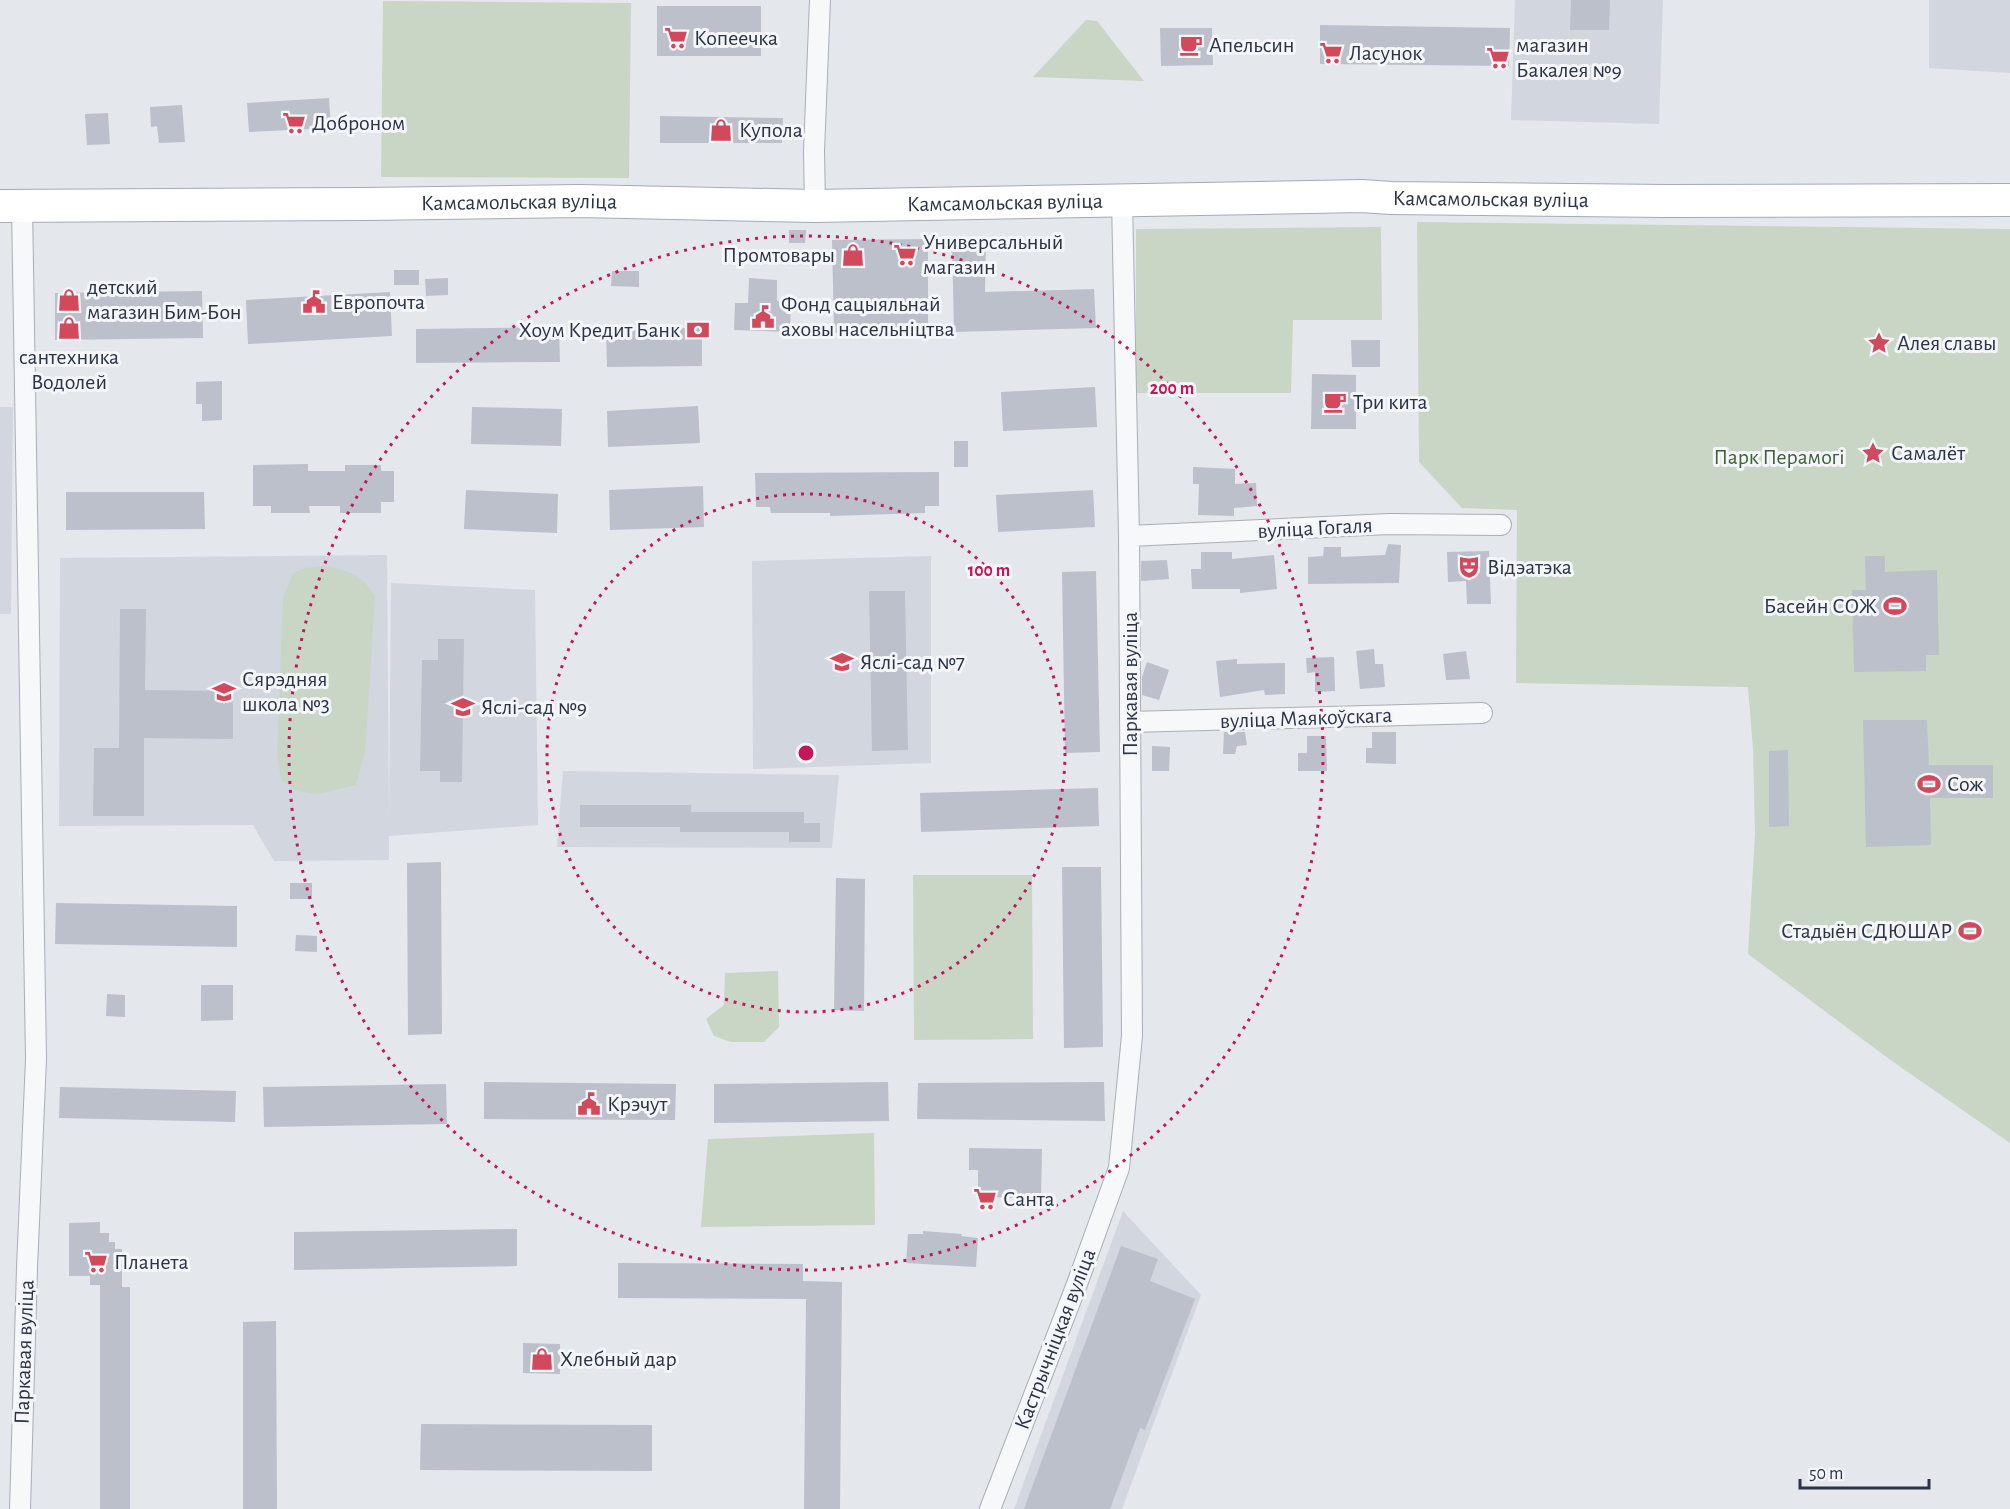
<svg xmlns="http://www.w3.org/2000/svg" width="2010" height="1509" font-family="'Alegreya Sans',sans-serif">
  <rect width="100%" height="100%" fill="#e4e7ec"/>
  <path fill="#d2d6de" d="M1515,0H1663L1659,124L1511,120Z
    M1929,0H2010V73L1929,68Z
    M0,407H13L11,614H0Z
    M387,555L389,821L391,583L535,590L538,825L389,836V860L274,861L253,825L59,826L60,558Z
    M931,556V763L753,769L752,561Z
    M563,771L839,775L832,848L557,847Z
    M1123,1211L1201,1295L1122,1509H1014Z"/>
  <path fill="#c9d6c5" d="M383,1L631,3L629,178L381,177Z
    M1086,20L1097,21L1144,81L1033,77Z
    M1417,222L2010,229V1143L1889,1059L1748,954L1755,833L1753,749L1748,687L1516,683L1517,510L1462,508L1419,462Z
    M1381,227L1382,320H1293L1291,393H1136V229Z
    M323,566C347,571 363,573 375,597L365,752L356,785L318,794L297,791L281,780L277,753L283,597L293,573L306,568Z
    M1032,875L1033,1039L914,1040L913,875Z
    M778,971L779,1027L764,1042H731L714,1036L706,1019L724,1005L725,973Z
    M874,1133L875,1225L701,1227L708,1139Z"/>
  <path fill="#bbc0ca" d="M1571,0H1610L1609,30H1570Z
    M657,6H761V56H657Z
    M1320,25L1510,28L1509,66L1320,64Z
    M1160,28H1212L1213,65L1161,66Z
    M329,98L331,128L249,132L247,103Z
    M182,105L185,142L159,143L157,126L151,127L150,107Z
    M108,113L110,144L87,145L85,114Z
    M660,116L783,118L782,143H660Z
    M789,230H806L805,243H789Z
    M927,239V242H928V329L834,333L832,240Z
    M952,242L986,243L985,292L1094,289L1096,328L954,332Z
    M394,270H419V285H394Z
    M612,271H639V287L611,286Z
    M448,278V295L426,296L425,279Z
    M749,278L777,280V301H791L790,332L734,330L735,303H748Z
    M202,291L203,338L55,340V293Z
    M390,292L392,336L248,344L246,300Z
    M559,327L560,362L416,363V329Z
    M702,328V366L607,367L606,329Z
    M1351,340H1380V367H1352Z
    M1312,374L1356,375V429H1311Z
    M222,381V420L202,421V404H196V382Z
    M1095,387L1097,427L1003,431L1001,392Z
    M698,406L700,443L608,447L607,411Z
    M472,407L562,409L561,446L471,444Z
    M954,441H968V467H954Z
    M308,464V471H345V465H381V471H394V502H381V513H340V506H309L310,513H271V506H253V465Z
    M1193,467L1235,469V484L1256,483L1257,506L1234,508V516L1198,515L1199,484H1193Z
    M939,472V506H925V513L830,516V513H771L770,507H756L755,473Z
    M703,486L704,527L610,530L609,490Z
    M466,490L558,494L557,533L464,529Z
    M1093,490L1095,527L998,532L996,495Z
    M66,492H204L205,529L66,530Z
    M1388,544L1401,545L1399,583L1308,584V557L1323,556L1324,547H1341V557L1385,555Z
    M1489,551L1491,604H1467L1466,581L1448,582L1447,552Z
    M1201,552H1232V559L1274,555L1277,589L1240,593V589H1192L1191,569H1201Z
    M1865,556H1885V572L1937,570L1939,655H1926V671L1854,672L1852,590H1866Z
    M1167,560L1169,579L1141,581V561Z
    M1096,571L1100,752L1065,753L1062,572Z
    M869,591H905L908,750L872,751Z
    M120,609H146L145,690L233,691V739L144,738V816H93L94,748H119Z
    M438,639H464L462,782H440V771H420L422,660H438Z
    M1374,649L1375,664H1383L1385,687L1360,689L1356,651Z
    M1466,651L1470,679L1446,680L1443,654Z
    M1334,657L1335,691L1315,692V672L1307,673L1306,658Z
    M1237,659V664L1285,663V694L1265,695L1264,690L1220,697L1216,661Z
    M1147,662L1169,670L1159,700L1142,695V677Z
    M1863,720H1927L1929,765H1993V798H1930L1931,845L1866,847Z
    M1224,732H1245L1247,745L1237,746L1235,754H1223Z
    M1372,732H1396V764L1366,763V748H1372Z
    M1307,736H1326L1327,771H1298V753H1307Z
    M1152,746L1170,747L1169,771H1152Z
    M1788,750L1789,826L1769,827V751Z
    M1098,788L1099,826L921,832L920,793Z
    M580,805H691V812H804V823H820V842H789V832H680V827H580Z
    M441,862L442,1034L408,1035L407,863Z
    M1062,867H1101L1103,1047L1064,1048Z
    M836,878L865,879L864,1011L834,1010Z
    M290,883H312V899H290Z
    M56,903L237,906V947L55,944Z
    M296,935L317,936V952L295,951Z
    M201,985H233V1020L201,1021Z
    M107,994L125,995V1017L106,1016Z
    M484,1082L676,1084L675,1120L484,1119Z
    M888,1082L889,1121L714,1123V1084Z
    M1104,1082L1105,1121L917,1119L918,1083Z
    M446,1084L447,1124L264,1127L263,1087Z
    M60,1087L236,1091L235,1122L59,1118Z
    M969,1148L1042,1149L1041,1198L978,1197V1170H969Z
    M100,1222V1233H109V1242H115V1249H122V1287H130V1509H100V1285H90V1276H69V1223Z
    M517,1229V1266L294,1270V1232Z
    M923,1231L962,1234L961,1236L978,1238L976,1267L906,1263L908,1234H923Z
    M1121,1246L1158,1259L1150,1281L1195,1299L1145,1430L1140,1428L1110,1509H1024Z
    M618,1263L803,1264V1281L842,1282L840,1509H804L806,1299L618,1298Z
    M276,1321L277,1509H243V1322Z
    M523,1343L560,1344V1374L523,1373Z
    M421,1424L652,1425V1471L420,1470Z"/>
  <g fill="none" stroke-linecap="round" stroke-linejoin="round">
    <g stroke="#a9aeb7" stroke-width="22">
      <path id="minor" d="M815,206L814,151L820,0
        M1129,536L1389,524L1501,525
        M1130,722L1482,713
        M20,1509L27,1268L36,1059L22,205
        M990,1509L1077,1284L1119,1168L1132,1036L1129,536L1122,200"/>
    </g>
    <g stroke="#a3abb8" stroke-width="34">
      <g id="primary">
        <path id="s1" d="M0,206L365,204L580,201L815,206L1362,196L1391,198L1666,201L2010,200"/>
      </g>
    </g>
    <use href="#minor" stroke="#f7f8fa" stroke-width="20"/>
    <use href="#primary" stroke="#fff" stroke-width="32"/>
  </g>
  <g fill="none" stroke="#c2185b" stroke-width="3" stroke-dasharray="3 6">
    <circle cx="806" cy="753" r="259"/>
    <circle cx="806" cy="753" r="517"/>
  </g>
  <defs>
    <g id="supermarket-bare" transform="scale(1.8)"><path d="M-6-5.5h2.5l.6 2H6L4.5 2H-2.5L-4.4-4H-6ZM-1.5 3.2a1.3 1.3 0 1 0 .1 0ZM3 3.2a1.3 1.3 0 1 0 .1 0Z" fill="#d1495b" stroke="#f4f6f9" stroke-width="2.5" paint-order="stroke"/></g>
    <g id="cafe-bare" transform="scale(1.8)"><path d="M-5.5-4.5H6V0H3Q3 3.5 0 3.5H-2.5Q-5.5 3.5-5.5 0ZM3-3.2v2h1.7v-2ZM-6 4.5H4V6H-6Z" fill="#d1495b" stroke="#f4f6f9" stroke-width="2.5" paint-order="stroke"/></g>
    <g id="shop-bare" transform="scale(1.8)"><path d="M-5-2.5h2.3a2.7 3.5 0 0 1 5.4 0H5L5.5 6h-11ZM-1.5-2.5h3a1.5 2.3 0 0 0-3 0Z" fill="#d1495b" stroke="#f4f6f9" stroke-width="2.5" paint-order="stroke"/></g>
    <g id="civic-bare" transform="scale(1.8)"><path d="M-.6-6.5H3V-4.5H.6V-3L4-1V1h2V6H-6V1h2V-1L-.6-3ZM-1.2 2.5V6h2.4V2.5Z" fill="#d1495b" stroke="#f4f6f9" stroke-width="2.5" paint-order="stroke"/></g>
    <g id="bank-bare" transform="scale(1.8)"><path d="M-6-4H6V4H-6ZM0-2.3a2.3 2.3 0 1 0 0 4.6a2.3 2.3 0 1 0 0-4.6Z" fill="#d1495b" stroke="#f4f6f9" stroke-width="2.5" paint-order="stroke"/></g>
    <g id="sight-bare" transform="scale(1.8)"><path d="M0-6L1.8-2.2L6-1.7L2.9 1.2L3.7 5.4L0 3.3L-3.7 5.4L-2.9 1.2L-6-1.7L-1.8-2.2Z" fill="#d1495b" stroke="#f4f6f9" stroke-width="2.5" paint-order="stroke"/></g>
    <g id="theatre-bare" transform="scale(1.8)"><path d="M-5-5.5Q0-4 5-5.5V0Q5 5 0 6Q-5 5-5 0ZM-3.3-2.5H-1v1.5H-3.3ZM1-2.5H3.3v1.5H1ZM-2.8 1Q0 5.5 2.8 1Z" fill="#d1495b" stroke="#f4f6f9" stroke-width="2.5" paint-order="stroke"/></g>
    <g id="stadium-bare" transform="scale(1.8)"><path d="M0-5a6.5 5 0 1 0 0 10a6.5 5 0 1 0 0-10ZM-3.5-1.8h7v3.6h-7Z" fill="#d1495b" stroke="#f4f6f9" stroke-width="2.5" paint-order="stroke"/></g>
    <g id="school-bare" transform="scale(1.8)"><path d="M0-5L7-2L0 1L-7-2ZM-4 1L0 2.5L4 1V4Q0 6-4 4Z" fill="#d1495b" stroke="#f4f6f9" stroke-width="2.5" paint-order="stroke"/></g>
  </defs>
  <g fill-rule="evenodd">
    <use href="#supermarket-bare" x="676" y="38"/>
    <use href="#cafe-bare" x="1191" y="45"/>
    <use href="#supermarket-bare" x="1331" y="53"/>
    <use href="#supermarket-bare" x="1498" y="58"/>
    <use href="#supermarket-bare" x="294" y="123"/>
    <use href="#shop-bare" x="721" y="130"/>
    <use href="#shop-bare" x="853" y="255"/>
    <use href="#supermarket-bare" x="905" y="255"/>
    <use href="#shop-bare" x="69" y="300"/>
    <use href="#civic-bare" x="314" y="302"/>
    <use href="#civic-bare" x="763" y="317"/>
    <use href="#shop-bare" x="69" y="328"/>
    <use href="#bank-bare" x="698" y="330"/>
    <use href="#sight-bare" x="1879" y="343"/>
    <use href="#cafe-bare" x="1335" y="402"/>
    <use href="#sight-bare" x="1873" y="453"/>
    <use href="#theatre-bare" x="1469" y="567"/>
    <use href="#stadium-bare" x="1895" y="606"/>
    <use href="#school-bare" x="842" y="662"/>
    <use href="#school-bare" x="224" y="692"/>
    <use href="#school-bare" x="463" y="707"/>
    <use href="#stadium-bare" x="1929" y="784"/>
    <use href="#stadium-bare" x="1970" y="931"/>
    <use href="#civic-bare" x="589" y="1104"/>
    <use href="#supermarket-bare" x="985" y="1199"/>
    <use href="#supermarket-bare" x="96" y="1262"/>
    <use href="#shop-bare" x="542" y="1359"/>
  </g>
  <g text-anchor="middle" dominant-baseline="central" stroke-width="6" stroke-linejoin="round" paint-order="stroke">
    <g font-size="22" fill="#2b3445" stroke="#f4f6f9" text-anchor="start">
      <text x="694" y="38">Копеечка</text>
      <text x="1209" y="45">Апельсин</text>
      <text x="1516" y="45">магазин<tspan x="1516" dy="25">Бакалея №9</tspan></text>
      <text x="1349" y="53">Ласунок</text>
      <text x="312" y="123">Доброном</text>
      <text x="739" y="130">Купола</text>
      <text x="923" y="242">Универсальный<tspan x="923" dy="25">магазин</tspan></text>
      <text x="835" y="255" text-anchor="end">Промтовары</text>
      <text x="87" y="287">детский<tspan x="87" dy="25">магазин Бим-Бон</tspan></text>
      <text x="332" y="302">Европочта</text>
      <text x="781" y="304">Фонд сацыяльнай<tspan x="781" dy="25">аховы насельніцтва</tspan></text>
      <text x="680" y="330" text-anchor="end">Хоум Кредит Банк</text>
      <text x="1897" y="343">Алея славы</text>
      <text x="69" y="357" text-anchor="middle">сантехника<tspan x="69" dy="25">Водолей</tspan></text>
      <text x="1353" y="402">Три кита</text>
      <text x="1891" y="453">Самалёт</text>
      <text x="1487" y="567">Відэатэка</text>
      <text x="1877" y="606" text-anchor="end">Басейн СОЖ</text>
      <text x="860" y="662">Яслі-сад №7</text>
      <text x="242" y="679">Сярэдняя<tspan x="242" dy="25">школа №3</tspan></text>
      <text x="481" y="707">Яслі-сад №9</text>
      <text x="1947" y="784">Сож</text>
      <text x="1952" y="931" text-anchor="end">Стадыён СДЮШАР</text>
      <text x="607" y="1104">Крэчут</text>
      <text x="1003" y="1199">Санта</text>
      <text x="114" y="1262">Планета</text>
      <text x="560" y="1359">Хлебный дар</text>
    </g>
    <g font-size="22" fill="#2b3445" stroke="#f4f6f9">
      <text stroke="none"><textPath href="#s1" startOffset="1491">Камсамольская вуліца</textPath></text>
      <text stroke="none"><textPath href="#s1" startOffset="519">Камсамольская вуліца</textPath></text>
      <text stroke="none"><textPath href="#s1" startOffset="1005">Камсамольская вуліца</textPath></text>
      <text transform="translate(1315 528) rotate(-3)">вуліца Гогаля</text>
      <text transform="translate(1130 684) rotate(-90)">Паркавая вуліца</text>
      <text transform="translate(1306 718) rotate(-2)">вуліца Маякоўскага</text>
      <text transform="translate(1055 1339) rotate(-69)">Кастрычніцкая вуліца</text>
      <text transform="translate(24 1352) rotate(-88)">Паркавая вуліца</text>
    </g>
    <g font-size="22" fill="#3f6138" stroke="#f4f6f9">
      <text x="1779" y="457">Парк Перамогі</text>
    </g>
  </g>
  <circle cx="806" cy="753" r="9" fill="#c2185b" stroke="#f4f6f9" stroke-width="3"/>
  <g font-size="18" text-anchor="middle" font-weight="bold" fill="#c2185b" stroke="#f4f6f9" stroke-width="6" stroke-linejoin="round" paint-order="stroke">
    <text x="1172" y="394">200 m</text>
    <text x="989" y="576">100 m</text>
  </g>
  <path d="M1800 1479v9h129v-9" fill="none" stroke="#2b3445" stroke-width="3"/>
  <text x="1809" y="1479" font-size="18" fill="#2b3445" stroke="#f4f6f9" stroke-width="4.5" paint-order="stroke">50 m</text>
</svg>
